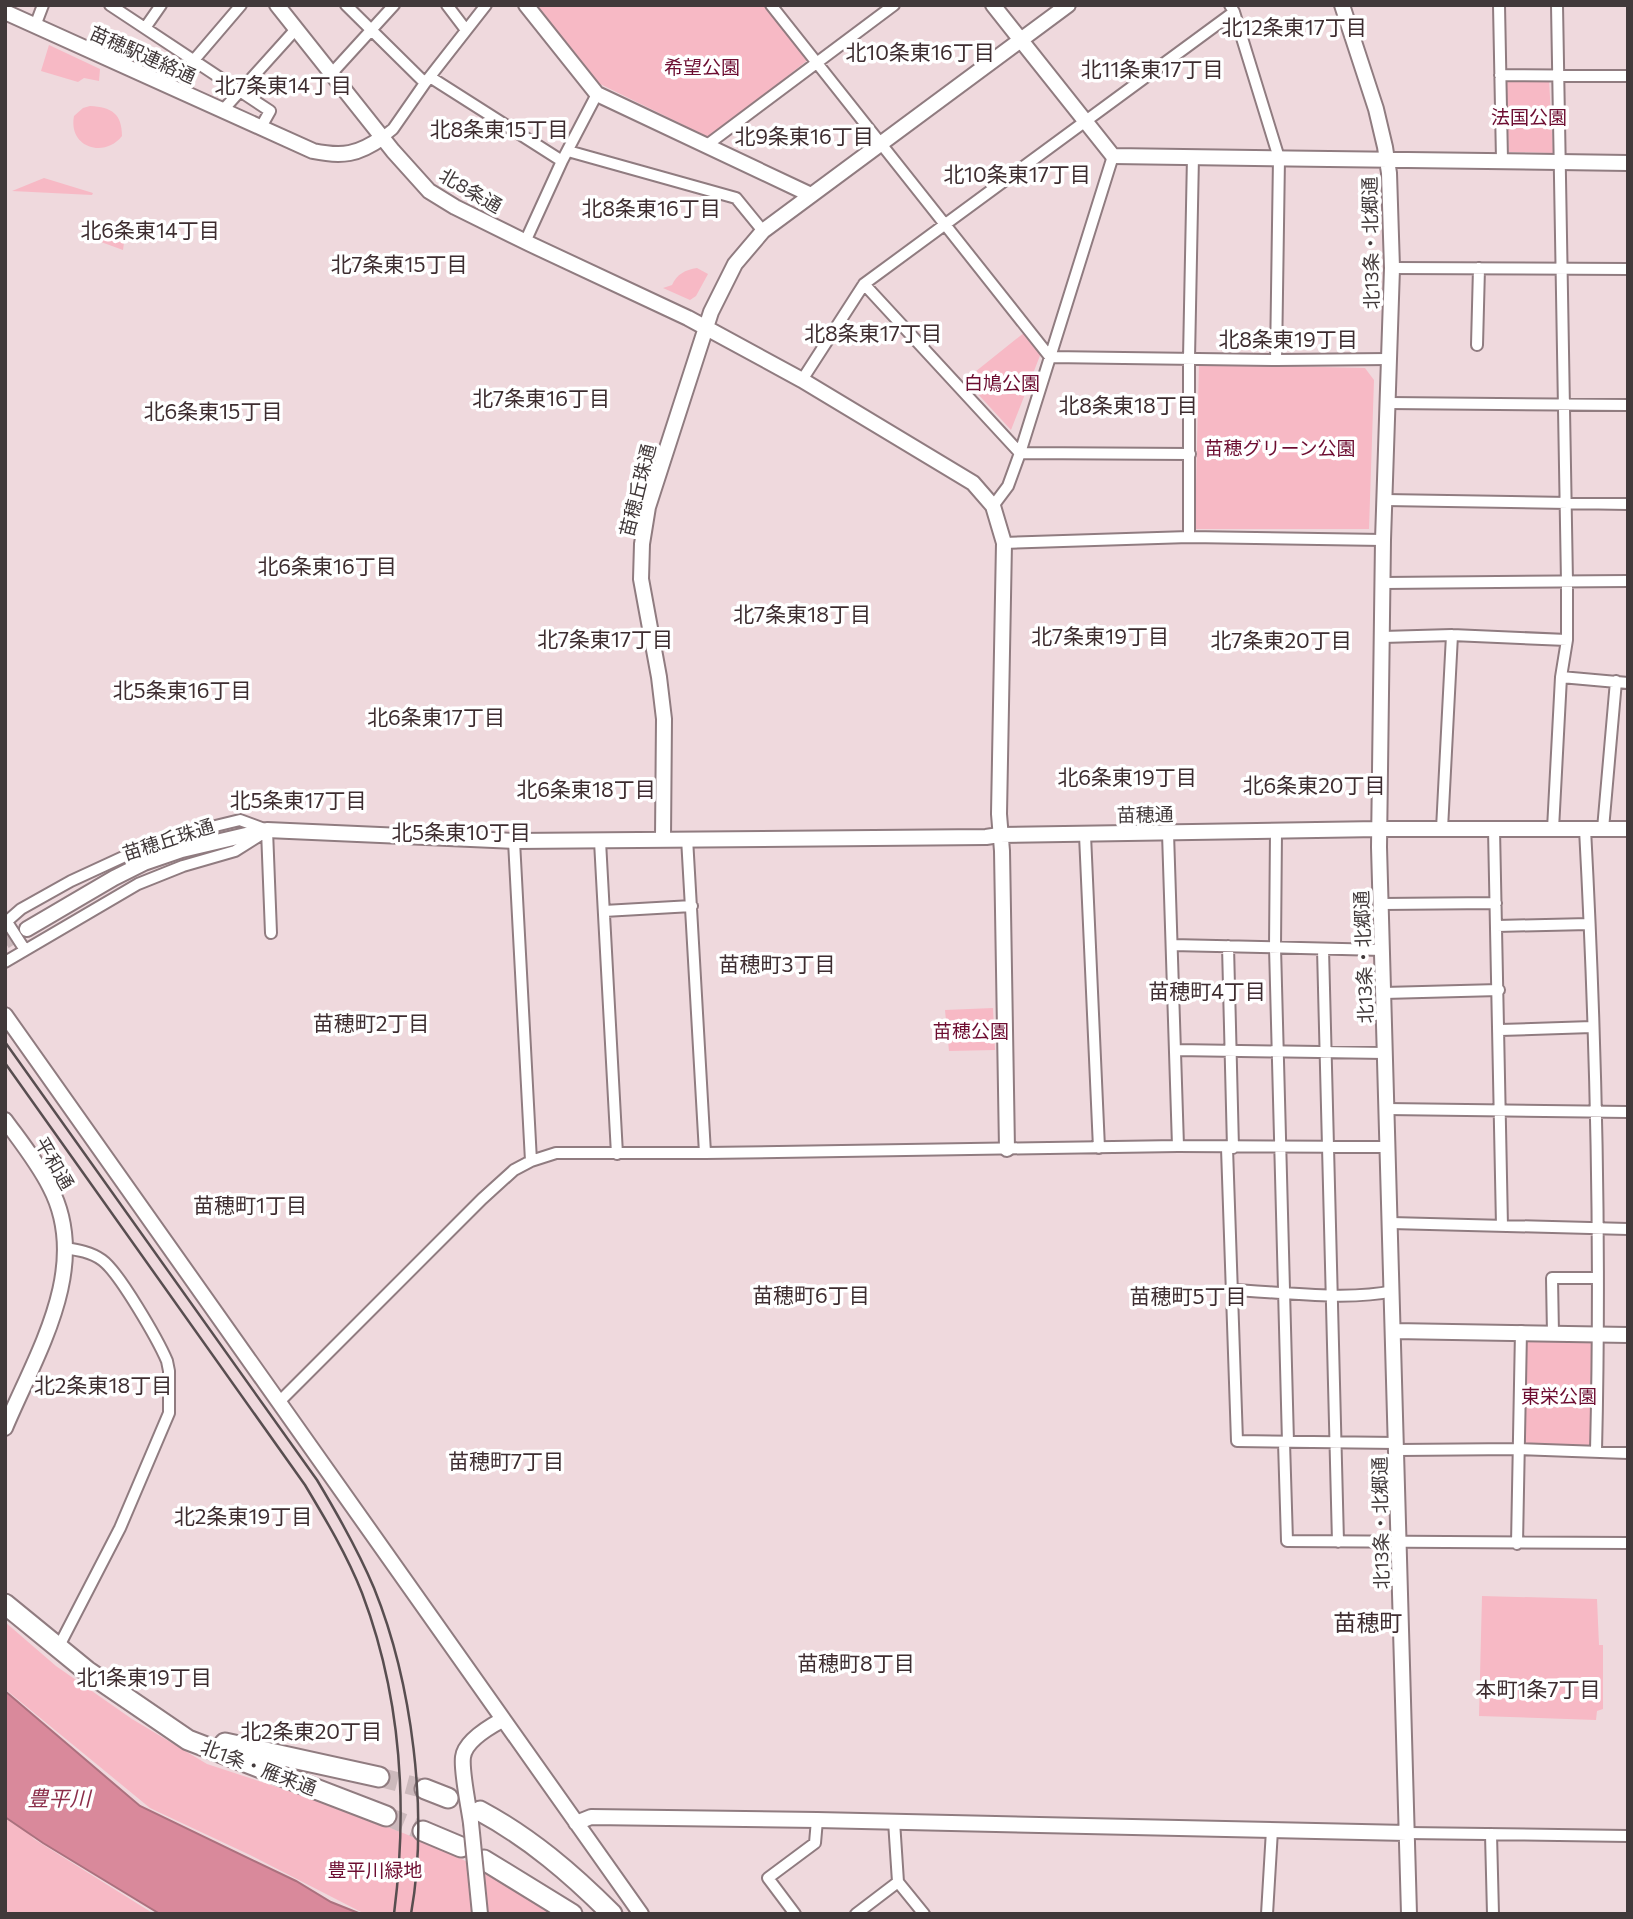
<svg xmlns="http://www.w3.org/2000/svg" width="1633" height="1919" font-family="Commissioner,'Noto Sans JP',sans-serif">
  <rect width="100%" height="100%" fill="#efd9dd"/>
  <path fill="#f7b9c5" d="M537,5H765L809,59L710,138L600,84Z
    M49,45L100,69L99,81L84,78L78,82L41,71Z
    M1549,79L1553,153L1509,152L1506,81Z
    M90,106C112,107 122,114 122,136C104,159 68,147 74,116L83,108Z
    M44,178L93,193L92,195L12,191Z
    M109,222L126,227L123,250L101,242Z
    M697,268L708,274L696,296L690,300L663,288L672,285C677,274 685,270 697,268Z
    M1025,332L1041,353L1011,430L965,380Z
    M1199,364L1365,368L1374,380L1369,529H1195Z
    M993,1008L995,1050L949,1051L945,1010Z
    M1529,1340L1593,1343L1592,1445L1588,1448L1525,1445L1526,1342Z
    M1482,1596L1597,1599L1599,1645H1603V1709L1597,1711L1596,1720L1479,1716Z
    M5,1622L56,1666L132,1719L207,1764L338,1807L433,1845L496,1876L560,1914H365L250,1855L150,1808L5,1689Z
    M5,1808L34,1839L154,1914H5Z"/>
  <path fill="#d9899b" stroke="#ab717e" stroke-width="2" d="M5,1691L140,1806L296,1881L331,1902L361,1914H160L43,1843L5,1817Z"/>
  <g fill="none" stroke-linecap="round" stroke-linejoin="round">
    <path stroke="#ccb9bc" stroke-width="14" stroke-dasharray="14 7" stroke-linecap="butt" d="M5,942L26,929"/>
    <path stroke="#ccb9bc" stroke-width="19" stroke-dasharray="19 10" stroke-linecap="butt" d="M379,1777L425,1789
      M386,1816L423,1831"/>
    <g stroke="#907c80" stroke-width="14">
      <path id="street" d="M110,5L270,111L261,127
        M346,5L425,83
        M447,5L466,30
        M771,5L1050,357L1276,360L1389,359
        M1230,5L1234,12L1279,158L1276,360
        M1499,5L1502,160
        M35,26L43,5
        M145,28L161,5
        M194,60L241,5
        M332,73L394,5
        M1500,75L1628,76
        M430,77L562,161
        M223,110L296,29
        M383,137L393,129L425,83L486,5
        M707,145L894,5
        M568,151L736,198L763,231
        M1193,156L1189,358V537L1383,540
        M525,242L562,161L597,94
        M1392,268L1628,269
        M864,284L1020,453L1190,454
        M1477,345L1479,268
        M802,380L864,284L1234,12
        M1388,403L1628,405
        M1385,500L1628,504
        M993,506L1008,486L1020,453L1113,156
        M1004,543L1189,537
        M1383,583L1628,581
        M1383,637L1452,635L1567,640
        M1561,677L1628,683
        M1442,829L1452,635
        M1494,829L1502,1226
        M1553,829L1561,677L1567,640V582L1557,5
        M1585,829C1596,1035 1601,1245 1596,1451
        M1603,829L1616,681
        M267,830L271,933
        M1276,831L1275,947L1288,1442
        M1168,833L1178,1146
        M1085,835L1099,1148
        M687,838L705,1153
        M514,841L531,1161
        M600,841L617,1154
        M1381,904L1496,903
        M604,911L692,906
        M7,922L25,950
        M5,923L21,909L71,881L162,839L240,820L267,830
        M1497,926L1589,924
        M1172,945L1383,950
        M1228,946L1233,1148
        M1323,949L1338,1542
        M5,962L138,884L183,866L235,851L262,834
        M1384,993L1499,990
        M1500,1030L1592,1027
        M1176,1050L1385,1053
        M1386,1109L1628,1112
        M1227,1148L1237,1441L1397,1443
        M1391,1223L1628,1229
        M1232,1290C1279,1292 1349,1301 1393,1291
        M1553,1334L1552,1278H1598
        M279,1402L482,1199L514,1170L531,1161L556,1153H705L1178,1146L1389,1147
        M1284,1442L1287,1541L1628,1543
        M1398,1450L1519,1449L1628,1453
        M1517,1544L1521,1331
        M58,1648L120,1528L169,1413V1371L167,1361C158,1340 119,1272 102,1260C91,1252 78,1250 65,1248
        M894,1821L898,1882L924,1914
        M1407,1833L1628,1836
        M1491,1834L1493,1914
        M795,1914L768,1878L815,1843L817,1820
        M856,1914L898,1882
        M1267,1914L1272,1830"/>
    </g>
    <g stroke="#907c80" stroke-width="18">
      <path id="secondary" d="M277,5L393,151L429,191L455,207L530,244L688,318L802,380L973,483L993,506L1004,543L999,814L1002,851L1007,1149
        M526,5L597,94L811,195
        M993,5L1113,156L1628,163
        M1342,5L1376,109L1385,147L1389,173L1392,268L1383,540L1379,847L1409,1914
        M5,12L313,151C342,157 358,155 383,137
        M663,838L664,719L659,677L641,579L642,544L648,507L711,312L735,264L763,231L1068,5
        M27,929L114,878L144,863L182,850L267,830L514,841L986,837L999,835L1379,829H1628
        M5,1015L641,1914
        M5,1120C21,1142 38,1163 50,1187C92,1267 36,1354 5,1428
        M1394,1331L1628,1335
        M471,1823C469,1808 461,1771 463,1757C465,1741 489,1727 502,1720
        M576,1823L591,1817L817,1820L1407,1833"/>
    </g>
    <g stroke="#907c80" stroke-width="23">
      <path id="highway" d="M5,1604L87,1671L188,1740L386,1816
        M225,1743L379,1777
        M425,1789L448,1798
        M480,1811C530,1838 571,1873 612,1914
        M423,1831L461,1847
        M484,1860L572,1914"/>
    </g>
    <use href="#street" stroke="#fff" stroke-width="10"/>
    <use href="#secondary" stroke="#fff" stroke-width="14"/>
    <use href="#highway" stroke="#fff" stroke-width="19"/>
    <path stroke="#584e50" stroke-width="2.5" d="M5,1042L317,1480C338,1515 358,1550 374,1588C412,1682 429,1813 411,1914
      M5,1063L305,1485C326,1520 347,1555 362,1593C401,1696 408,1805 394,1914"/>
    <g stroke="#907c80" stroke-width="18" stroke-linecap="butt">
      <path id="secondary-bridge" d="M471,1823L480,1914"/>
    </g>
    <use href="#secondary-bridge" stroke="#fff" stroke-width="14"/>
  </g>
  <g text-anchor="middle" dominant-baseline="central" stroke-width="7" stroke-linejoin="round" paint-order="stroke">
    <g font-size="19" fill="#41393a" stroke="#fff">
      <text transform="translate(143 54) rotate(24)">苗穂駅連絡通</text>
      <text transform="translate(471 190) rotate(30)">北8条通</text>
      <text transform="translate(1370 243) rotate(-91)">北13条・北郷通</text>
      <text transform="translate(637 490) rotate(-76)">苗穂丘珠通</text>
      <text transform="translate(1145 814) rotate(-1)">苗穂通</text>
      <text transform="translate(168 839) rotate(-18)">苗穂丘珠通</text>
      <text transform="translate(1363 957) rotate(-92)">北13条・北郷通</text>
      <text transform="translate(55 1163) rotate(60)">平和通</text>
      <text transform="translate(1380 1523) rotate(-91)">北13条・北郷通</text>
      <text transform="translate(259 1767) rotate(21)">北1条・雁来通</text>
    </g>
    <g font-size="19" fill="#6d0d31" stroke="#fff">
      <text x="702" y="66">希望公園</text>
      <text x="1529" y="116">法国公園</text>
      <text x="1002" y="382">白鳩公園</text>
      <text x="1280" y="447">苗穂グリーン公園</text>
      <text x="971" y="1030">苗穂公園</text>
      <text x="1559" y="1395">東栄公園</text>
      <text x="375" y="1869">豊平川緑地</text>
    </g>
    <g font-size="21" fill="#3e2d30" stroke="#fff">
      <text x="1294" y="26">北12条東17丁目</text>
      <text x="920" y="51">北10条東16丁目</text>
      <text x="1152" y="68">北11条東17丁目</text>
      <text x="283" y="84">北7条東14丁目</text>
      <text x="499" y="128">北8条東15丁目</text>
      <text x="804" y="135">北9条東16丁目</text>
      <text x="1017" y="173">北10条東17丁目</text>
      <text x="651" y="207">北8条東16丁目</text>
      <text x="150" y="229">北6条東14丁目</text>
      <text x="399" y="263">北7条東15丁目</text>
      <text x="873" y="332">北8条東17丁目</text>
      <text x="1288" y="338">北8条東19丁目</text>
      <text x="541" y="397">北7条東16丁目</text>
      <text x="1128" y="404">北8条東18丁目</text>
      <text x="213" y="410">北6条東15丁目</text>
      <text x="327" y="565">北6条東16丁目</text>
      <text x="802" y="613">北7条東18丁目</text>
      <text x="1100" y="635">北7条東19丁目</text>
      <text x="605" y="638">北7条東17丁目</text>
      <text x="1281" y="639">北7条東20丁目</text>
      <text x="182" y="689">北5条東16丁目</text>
      <text x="436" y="716">北6条東17丁目</text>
      <text x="1127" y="776">北6条東19丁目</text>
      <text x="1314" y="784">北6条東20丁目</text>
      <text x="586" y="788">北6条東18丁目</text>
      <text x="298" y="799">北5条東17丁目</text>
      <text x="461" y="831">北5条東10丁目</text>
      <text x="777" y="963">苗穂町3丁目</text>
      <text x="1207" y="990">苗穂町4丁目</text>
      <text x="371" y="1022">苗穂町2丁目</text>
      <text x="250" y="1204">苗穂町1丁目</text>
      <text x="811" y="1294">苗穂町6丁目</text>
      <text x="1188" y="1295">苗穂町5丁目</text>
      <text x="103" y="1384">北2条東18丁目</text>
      <text x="506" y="1460">苗穂町7丁目</text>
      <text x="243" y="1515">北2条東19丁目</text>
      <text x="856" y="1662">苗穂町8丁目</text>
      <text x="144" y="1676">北1条東19丁目</text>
      <text x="1538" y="1688">本町1条7丁目</text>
      <text x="311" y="1730">北2条東20丁目</text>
    </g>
    <g font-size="21" font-style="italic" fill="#8b2d49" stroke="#fff">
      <text x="59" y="1797">豊平川</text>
    </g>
    <g font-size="23" fill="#3e2d30" stroke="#fff">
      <text x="1368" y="1622">苗穂町</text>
    </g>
  </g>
  <rect width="1633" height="1919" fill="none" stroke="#41393a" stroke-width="14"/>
</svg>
